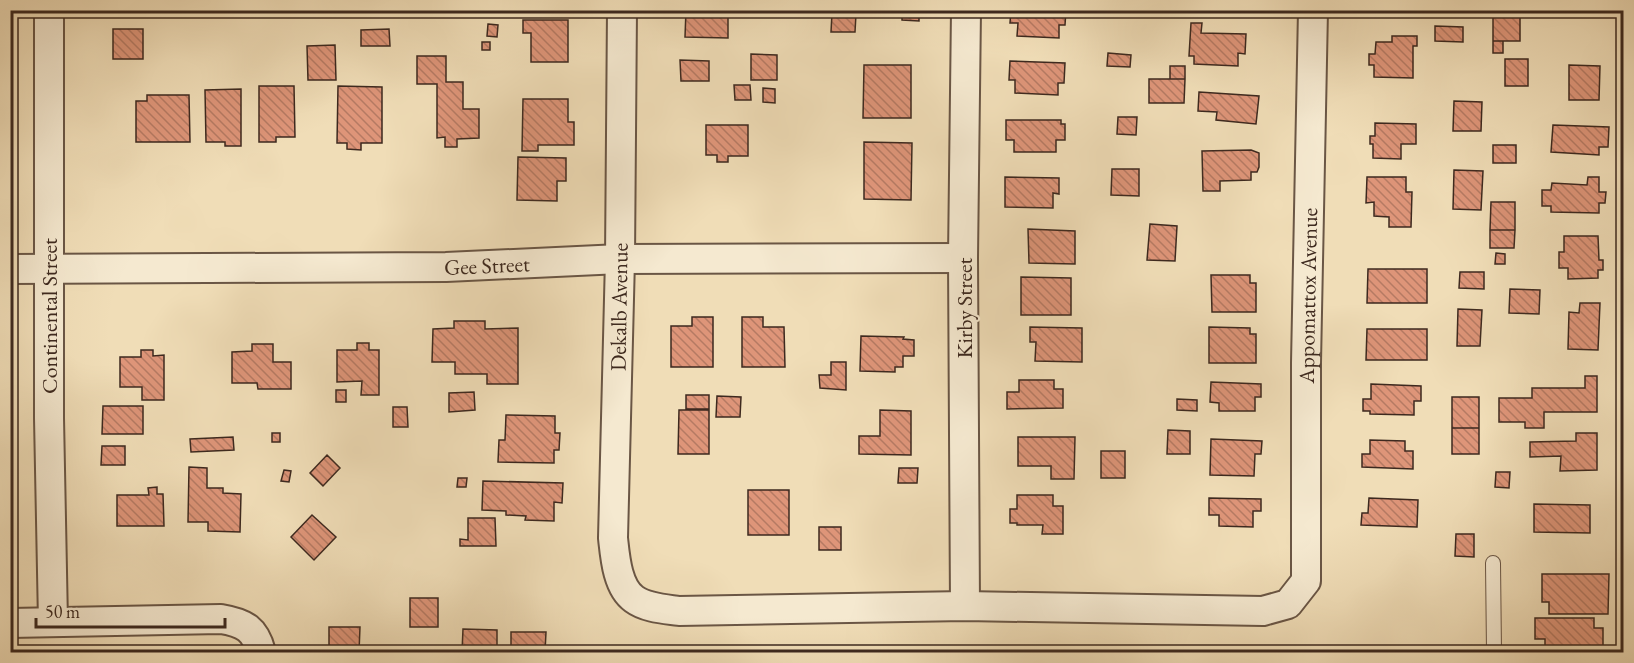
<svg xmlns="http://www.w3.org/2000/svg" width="1634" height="663" font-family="'EB Garamond',serif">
  <defs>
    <pattern id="building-back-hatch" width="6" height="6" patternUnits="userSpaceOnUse" patternTransform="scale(1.5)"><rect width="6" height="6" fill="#de9579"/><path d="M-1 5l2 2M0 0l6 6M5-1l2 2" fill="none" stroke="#b57a63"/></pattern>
  </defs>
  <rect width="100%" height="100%" fill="#f0ddb7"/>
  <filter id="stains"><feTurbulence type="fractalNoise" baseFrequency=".00333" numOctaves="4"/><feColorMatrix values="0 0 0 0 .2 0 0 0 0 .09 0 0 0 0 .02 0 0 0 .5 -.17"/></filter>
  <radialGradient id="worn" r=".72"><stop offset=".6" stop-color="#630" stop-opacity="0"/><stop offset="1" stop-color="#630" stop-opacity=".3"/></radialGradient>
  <path fill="url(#building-back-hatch)" stroke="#3d291f" stroke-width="1.5" d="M686,10H728V38L685,37Z
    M880,10H919V21L902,20V12Z
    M1011,10H1066L1065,25H1059V38L1017,36L1018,23H1010Z
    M1109,10H1130V13L1109,12Z
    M1148,10H1174L1173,15L1147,13Z
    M1377,10H1409V17L1377,16Z
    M1493,10H1520V41H1493Z
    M832,13L856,14L855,32H831Z
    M523,20H568V62H531V33H523Z
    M1191,23H1202L1201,33L1246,34L1245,54L1238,53V66L1194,64V56H1189Z
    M488,24L498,25L497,37L487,36Z
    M1435,26L1463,27V42L1435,41Z
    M113,29H143V59H113Z
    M389,29L390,46H361V30Z
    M1392,36H1417V46H1413V78L1374,77V65H1369V54H1375L1376,42H1392Z
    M1493,41H1503V53H1493Z
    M482,42H490V50H482Z
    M335,45L336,80H308L307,46Z
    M1108,53L1131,55L1130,67L1107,66Z
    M751,54L777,55V80H751Z
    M417,56H446V82H463V109H479V138L457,139V147H445V137L437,138V84H417Z
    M1505,59H1528V86H1505Z
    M680,60L709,61V81H681Z
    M1010,61L1065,63L1064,83H1058V95L1015,93V80H1009Z
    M864,65H911V118H863Z
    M1569,65L1600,66L1599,100H1569Z
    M1170,66H1185V79H1170Z
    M1149,79H1185L1184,103H1149Z
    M734,85H750L751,100H735Z
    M259,86H294L295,137H276V142H259Z
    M338,86L382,87V143H361V150L347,149V143H337Z
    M763,88L775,89V103L763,102Z
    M241,89V146H225V142H206L205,90Z
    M1199,92L1259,96L1256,124L1216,120L1217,112L1198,111Z
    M147,95H189L190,142H136V101H147Z
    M523,99H568V122H574V145H538V151H522Z
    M1454,101L1482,102L1481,131H1453Z
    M1118,117H1137L1136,135L1117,134Z
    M1006,120H1061V124H1065V140H1056V152H1014V140H1006Z
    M1375,123L1416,124V144H1401V159L1373,158V144H1370V136H1375Z
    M706,125H748V156H728V162H717V155H706Z
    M1553,125L1609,127L1608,147H1599V155L1551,152Z
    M864,142L912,143L911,200L864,199Z
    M1493,145H1516V163H1493Z
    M1251,150L1259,153V167L1257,172H1251V180L1220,181V191H1203L1202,151Z
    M518,157L566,158V181H557V201L517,200Z
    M1112,169H1139V196L1111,195Z
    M1454,170L1483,171L1481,210L1453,209Z
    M1005,177L1059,178V194L1053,193V208L1005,207Z
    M1367,177H1406V192H1412L1411,227H1389V217L1374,216V202L1366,203Z
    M1588,177H1599V192H1606L1605,203H1599V213L1551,212V206H1542V190H1551L1552,183L1587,185Z
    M1491,202H1515V230H1490Z
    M1150,224L1177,226L1175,261L1147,260Z
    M1028,229L1075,231V264L1029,263Z
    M1490,230H1515L1514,248H1490Z
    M1564,236H1598L1599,260H1603V270H1598V278L1568,279V268H1559V252H1564Z
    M1496,253L1505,254V264H1495Z
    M1368,269H1427V303H1367Z
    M1460,272H1484V289L1459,288Z
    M1211,275H1250V283H1256V312H1212Z
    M1021,277L1071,278V315H1021Z
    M1510,289L1540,290L1539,314L1509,313Z
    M1580,303H1600L1598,350L1568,349L1569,312L1579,313Z
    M1458,309L1482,310L1480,346H1457Z
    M692,317H713V367H671V326H692Z
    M742,317H763V327H784L785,367H742Z
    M454,321H485V329L518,328V384H487V374H455V362H432L433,329L454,328Z
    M1030,327L1082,328V362L1035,361L1036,342H1030Z
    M1209,327L1250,328V334H1256V363H1209Z
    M1367,329H1427V360H1366Z
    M861,336L904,337L903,339L914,340V356H903V367H895V372L860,371Z
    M357,343H369V350H379V395H361L362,381L337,382V350H357Z
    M252,344H273V362H291V389H258L257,383H232V352L252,351Z
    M141,350H153V356L164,355V400H142V387H120V357H141Z
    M831,362H846V390L820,388L819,375H831Z
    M1585,376H1597V412H1544V428H1525V422H1499V398H1532V388H1585Z
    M1019,380H1054V389H1063V408L1007,409V392H1019Z
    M1211,382L1261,384V397H1255V411H1219V403L1210,402Z
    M1371,384L1421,386V401H1414V415L1370,414V411H1363V399H1371Z
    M336,390H346V402H336Z
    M474,392L475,410L449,412V393Z
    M686,395H709V409H686Z
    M717,396L741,397L740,417H716Z
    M1452,397H1479V428H1452Z
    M1177,399L1197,400V411L1177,410Z
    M103,406H143V434H102Z
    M393,407H407L408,427H393Z
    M679,410H709V454H678Z
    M880,410L911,411V455L859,454V436H880Z
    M506,415L555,416V433H560L559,450H554V463L498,462L499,440H505Z
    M1452,428H1479V454H1452Z
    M1168,430L1190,431V454H1167Z
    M272,433H280V442H272Z
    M1576,433H1597V470L1560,471L1561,456L1530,457V442L1576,441Z
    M233,437L234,450L191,452L190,439Z
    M1018,437H1075L1074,479H1051V466H1018Z
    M1211,439L1262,441L1261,454H1255L1254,476L1210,475Z
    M1370,440L1405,441V451H1413V469L1362,467V454H1370Z
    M102,446H125V465H101Z
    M1101,451H1125V478H1101Z
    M327,455L340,468L323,486L310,473Z
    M189,467L207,468V488H223V493L241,494L240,532L208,531V522H188Z
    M899,468H918L917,483H898Z
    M284,470L291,471L289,482L281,481Z
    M1496,472H1510L1509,488L1495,487Z
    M458,478H467L466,487H457Z
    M483,481L563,483L562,503L554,502V521L525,520L526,516L506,515V511L482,510Z
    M157,487V494H163L164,526H117V495H149L148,488Z
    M748,490H789V535H748Z
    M1017,495H1053V506H1063V534H1042L1043,525H1017V523H1010V509H1017Z
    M1209,498L1261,499V511H1253V527L1219,526V515H1209Z
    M1369,498L1418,500L1417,527L1361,525L1362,513H1368Z
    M1534,504L1590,505V533L1534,532Z
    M312,515L336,537L314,560L291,537Z
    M468,518H495L496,546H460V539L468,540Z
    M819,527H841V550H819Z
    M1456,534H1474V557L1455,556Z
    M1542,574H1609L1608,614H1549V602H1542Z
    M410,598H438V627H410Z
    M1535,618H1594V628H1603V652L1545,651V639H1535Z
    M329,627H360L359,652H322L329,651Z
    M463,629L497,630V652H462Z
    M511,632H546L545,652H511Z"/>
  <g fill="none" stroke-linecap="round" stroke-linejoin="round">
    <g stroke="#6a5645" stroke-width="16">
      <path id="lane" d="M1493,563L1494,652"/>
    </g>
    <g stroke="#6a5645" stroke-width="32">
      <g id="street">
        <path d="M49,10V418L53,622"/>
        <path id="s1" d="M622,10L620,259L613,538C615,556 617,587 634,599C646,608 665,609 679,611L965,606L1263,611L1288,604L1306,581V363L1313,10"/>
        <path id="s2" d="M10,269L446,267L620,259L963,258"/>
        <path d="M965,606L963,258L966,10"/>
        <path d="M10,623L221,619C245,623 255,629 261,652"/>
      </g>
    </g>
    <use href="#lane" stroke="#f5e9d0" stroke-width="14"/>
    <use href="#street" stroke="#f5e9d0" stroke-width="28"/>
  </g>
  <g text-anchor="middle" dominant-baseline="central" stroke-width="4.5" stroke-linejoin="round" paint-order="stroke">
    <g font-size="22" fill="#3d291f" stroke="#f5e9d0">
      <text stroke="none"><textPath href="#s2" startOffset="477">Gee Street</textPath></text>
      <text stroke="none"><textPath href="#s1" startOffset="1566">Appomattox Avenue</textPath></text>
      <text transform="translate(619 307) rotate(-89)">Dekalb Avenue</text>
      <text transform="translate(964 308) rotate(-90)">Kirby Street</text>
      <text transform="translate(49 316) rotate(-90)">Continental Street</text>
    </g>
  </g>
  <rect width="1634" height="663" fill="none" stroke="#f0ddb7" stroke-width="36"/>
  <rect x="12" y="12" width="1610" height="639" fill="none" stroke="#3d291f" stroke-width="3"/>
  <rect x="18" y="18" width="1598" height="627" fill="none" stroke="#3d291f" stroke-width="1.5"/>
  <path d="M36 618v9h189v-9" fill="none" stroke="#3d291f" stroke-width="3"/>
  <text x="45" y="618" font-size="18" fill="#3d291f" stroke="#f5e9d0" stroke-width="4.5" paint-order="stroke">50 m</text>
  <rect width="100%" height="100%" filter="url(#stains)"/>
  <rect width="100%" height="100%" fill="url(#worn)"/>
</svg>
